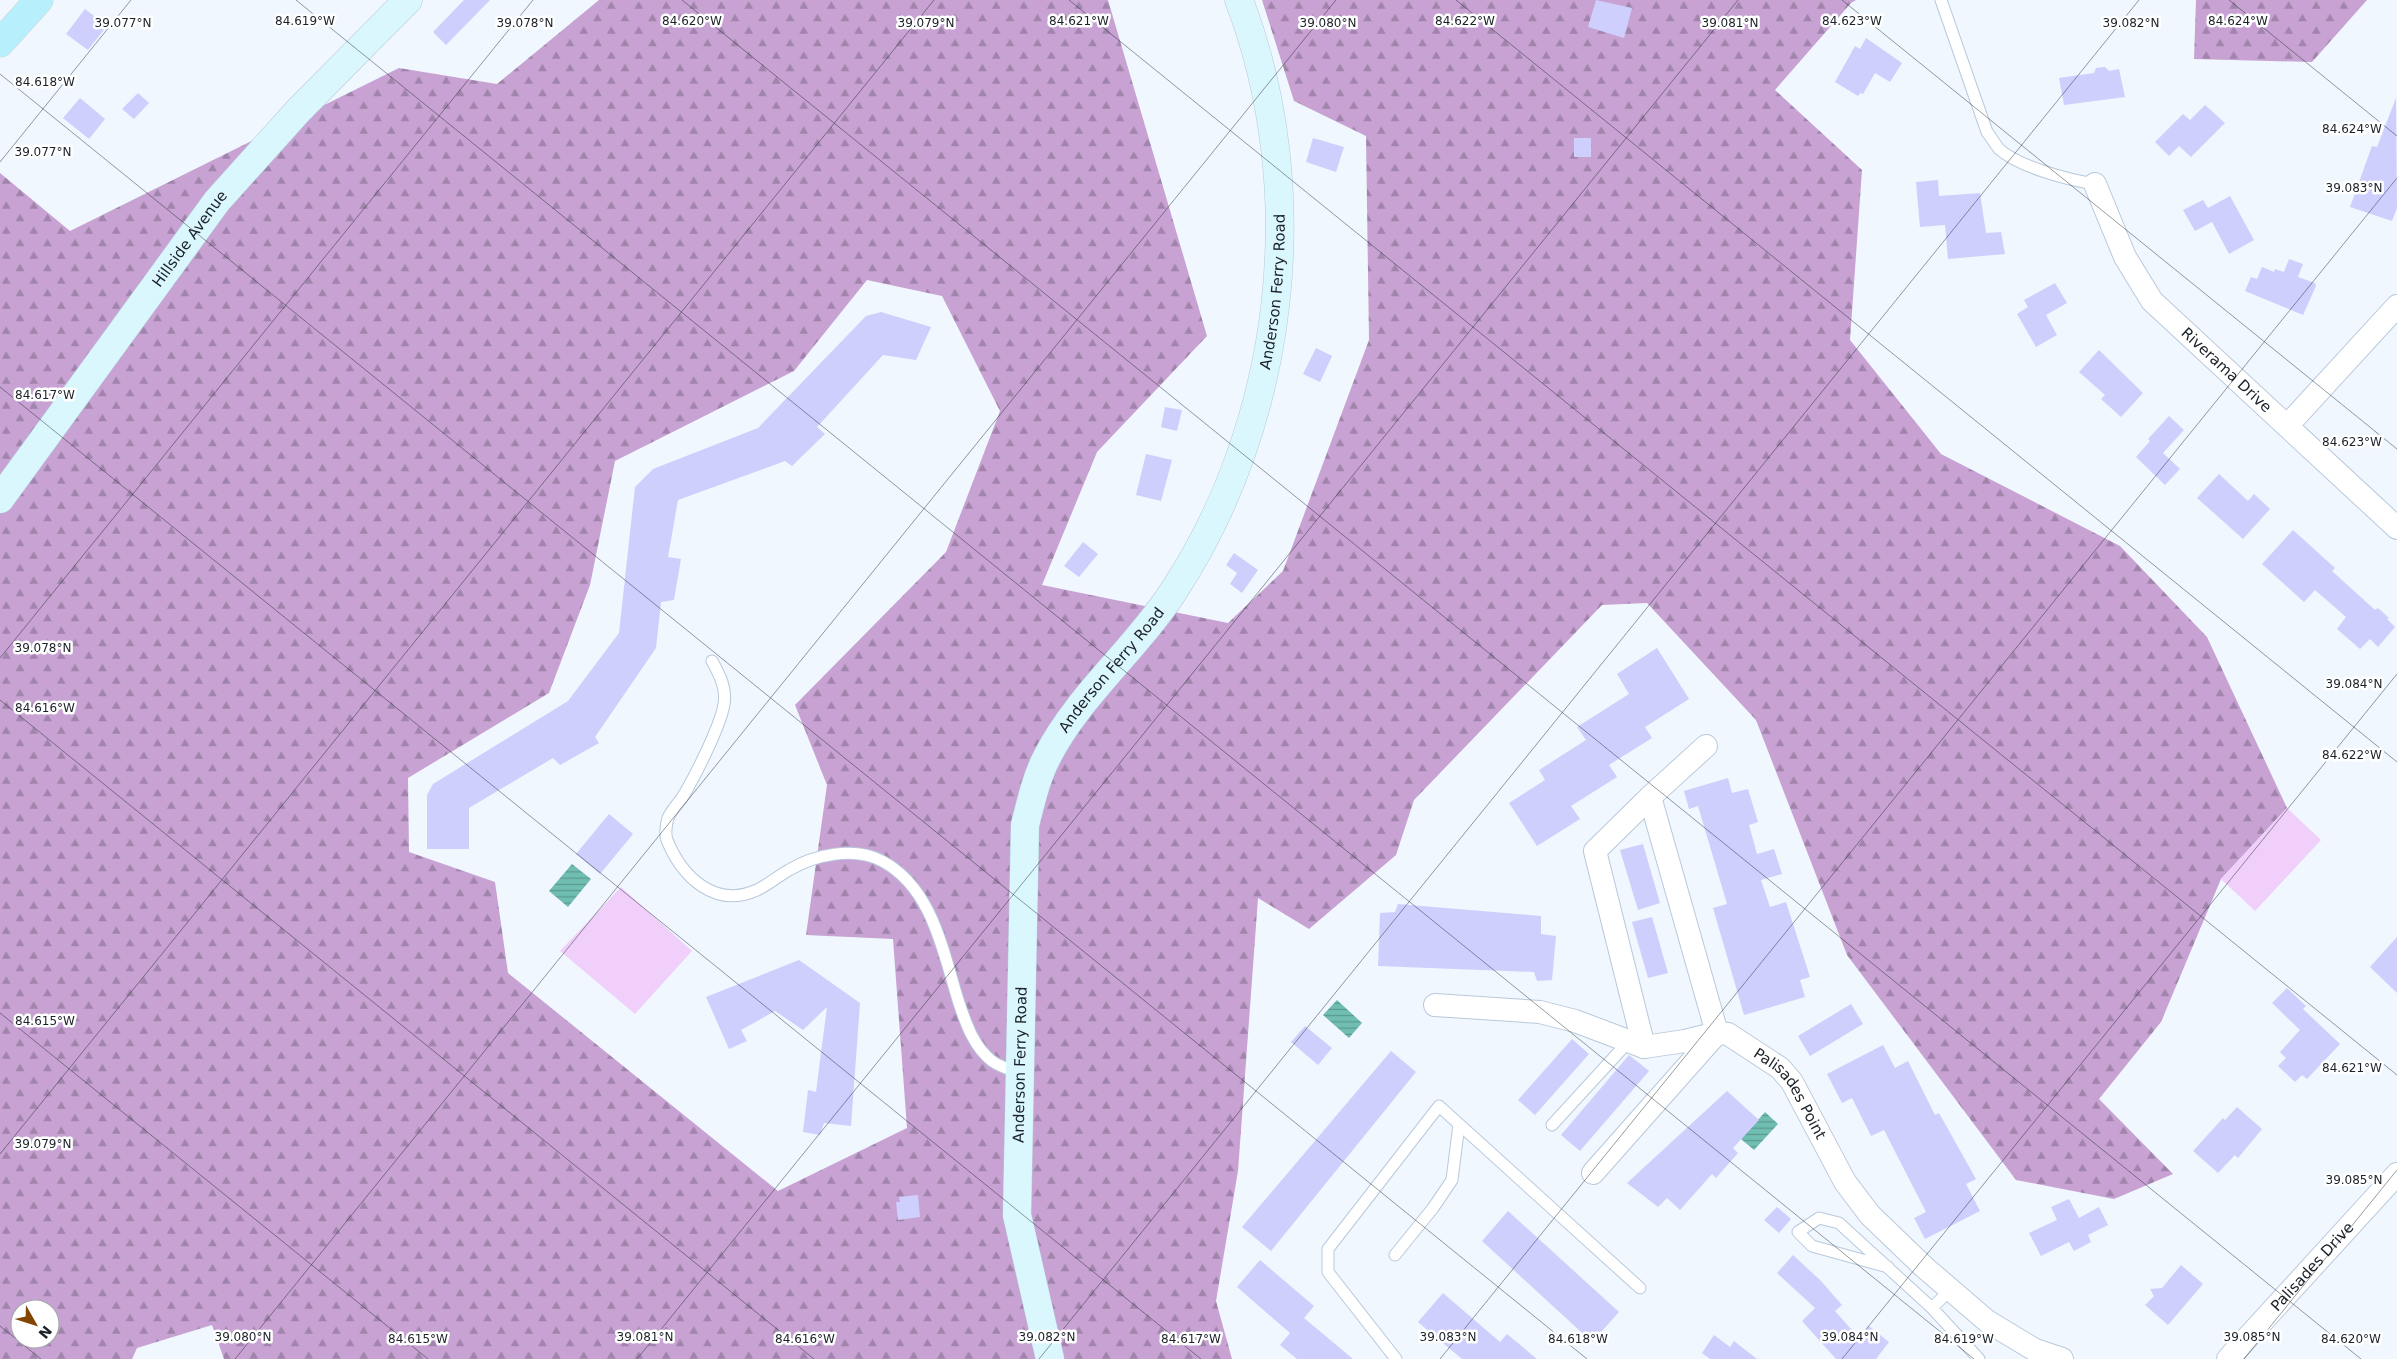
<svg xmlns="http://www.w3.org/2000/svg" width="2397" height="1359" font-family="'DejaVu Sans',sans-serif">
  <defs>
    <pattern id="forest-firs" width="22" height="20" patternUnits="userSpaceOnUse" patternTransform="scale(1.25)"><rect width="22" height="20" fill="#c7a2d3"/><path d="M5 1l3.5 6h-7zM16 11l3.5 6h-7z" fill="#a184ab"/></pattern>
    <pattern id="water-rules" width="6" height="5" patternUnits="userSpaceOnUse" patternTransform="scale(1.25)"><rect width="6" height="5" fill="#70beb1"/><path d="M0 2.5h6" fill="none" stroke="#5b9a90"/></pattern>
  </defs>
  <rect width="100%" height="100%" fill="#f0f7fe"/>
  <path fill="url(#forest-firs)" fill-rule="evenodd" d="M599,0H1108L1207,336L1097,452L1042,585L1228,623L1283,571L1369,340L1366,136L1294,101L1262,0H1856L1851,3L1775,90L1862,170L1850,340L1941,454L2120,546L2207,637L2287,808L2221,879L2161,1022L2099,1099L2173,1174L2114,1199L2016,1180L1847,955L1756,720L1647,603L1602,605L1414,800L1396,855L1309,929L1258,898L1238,1171L1216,1301L1232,1359H224L212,1325L137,1348L132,1359H0V173L70,231L399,68L497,84ZM867,280L942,296L1000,411L946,552L795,705L827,785L806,935L893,939L907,1128L778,1191L508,973L495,882L409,852L408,778L549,693L590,585L615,461L794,371ZM20,1309H50V1339H20Z
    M2196,0H2367L2312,62L2194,59Z"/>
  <path fill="#f0d0fb" d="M2287,808L2321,840L2255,911L2221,879Z
    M621,887L692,951L635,1014L560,951Z"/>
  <path fill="url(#water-rules)" d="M572,864L591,879L568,907L549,891Z
    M1337,1000L1362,1023L1349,1038L1323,1015Z
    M1765,1112L1778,1124L1754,1150L1741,1139Z"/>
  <path fill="#cecffd" d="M464,0H490L446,45L433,32Z
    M1596,0L1632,8L1624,38L1588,27Z
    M85,9L107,26L88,50L66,34Z
    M1866,38L1902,63L1890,82L1875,73L1863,94L1860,93L1858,96L1835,82L1855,46L1860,49Z
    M2105,67L2109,71L2119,69L2125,97L2064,105L2059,78L2094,73L2096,68Z
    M138,93L149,103L134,119L122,109Z
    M80,98L105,119L89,139L63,118Z
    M2396,98L2397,208L2392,221L2350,207L2372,146L2377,147Z
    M2205,105L2225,123L2191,157L2179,146L2169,156L2155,142L2183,114L2190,120Z
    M1313,138L1344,147L1336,172L1306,162Z
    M1574,138H1591V157H1574Z
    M1938,180L1939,196L1980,193L1986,233L2001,232L2005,254L1948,259L1945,225L1920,227L1916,182Z
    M2230,196L2254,240L2229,254L2212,222L2195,231L2183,210L2203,200L2208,208Z
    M2289,259L2303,264L2298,277L2315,283L2316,286L2303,315L2245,291L2251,277L2257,279L2262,267L2274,272L2275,269L2284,272Z
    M2055,283L2067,303L2046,315L2057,335L2036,347L2017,314L2028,307L2024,300Z
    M881,312L931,327L916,360L883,355L817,427L825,434L792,466L785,461L678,500L668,557L681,559L674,600L661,602L656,648L595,737L599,743L560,765L553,758L469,808V849H427V795L433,784L568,701L619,633L635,487L653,469L758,428L866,316Z
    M1316,348L1332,356L1320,382L1303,374Z
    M2099,350L2143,393L2121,417L2101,399L2105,395L2079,372Z
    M1165,407L1182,410L1177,431L1161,427Z
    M2169,416L2184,430L2163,453L2180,469L2165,485L2136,457L2150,441L2148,439Z
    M1146,454L1172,460L1161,501L1136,495Z
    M2219,474L2248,501L2254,494L2270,509L2243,539L2197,498Z
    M2293,530L2335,568L2332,571L2375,610L2378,608L2389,618L2387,619L2395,627L2378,647L2370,639L2360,649L2337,629L2346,617L2315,590L2304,602L2262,564Z
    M1083,542L1098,554L1079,577L1064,566Z
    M1234,553L1258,570L1242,593L1230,584L1237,573L1226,565Z
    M1657,648L1689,699L1645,727L1652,738L1609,765L1617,777L1571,806L1580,819L1537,846L1509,803L1545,780L1539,770L1586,740L1577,727L1629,694L1617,674Z
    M1728,778L1732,793L1748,789L1758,822L1749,825L1757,854L1774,849L1782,874L1761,880L1770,907L1786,902L1810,977L1800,980L1805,997L1744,1015L1713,908L1727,904L1698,806L1689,809L1684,791Z
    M609,814L633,834L600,874L576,854Z
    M1643,844L1660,903L1638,910L1620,850Z
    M1398,904L1541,916V934L1556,936L1552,980L1537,981L1534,972L1378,966L1380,913L1395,912Z
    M1652,917L1668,973L1648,978L1632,922Z
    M2397,937V993L2370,967Z
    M799,960L860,1003L851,1126L824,1123L820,1135L803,1132L808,1090L816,1092L827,1007L803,1030L775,1011L741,1030L747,1041L729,1049L706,997Z
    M2287,988L2306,1006L2303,1009L2340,1044L2307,1079L2302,1075L2295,1082L2278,1066L2286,1058L2280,1052L2300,1030L2272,1003Z
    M1851,1004L1863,1024L1810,1056L1798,1036Z
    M1305,1026L1332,1048L1318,1065L1291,1042Z
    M1572,1039L1589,1054L1535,1115L1518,1100Z
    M1883,1045L1895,1068L1908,1061L1935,1115L1939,1113L1976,1179L1966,1184L1980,1211L1925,1239L1914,1218L1926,1212L1884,1130L1871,1136L1852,1098L1842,1103L1827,1074Z
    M1391,1051L1416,1072L1271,1251L1242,1227Z
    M1629,1055L1649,1071L1580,1151L1561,1135Z
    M1727,1091L1759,1120L1733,1148L1738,1153L1716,1178L1712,1174L1680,1210L1667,1198L1658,1207L1627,1183Z
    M2237,1107L2262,1129L2238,1158L2235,1155L2218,1173L2193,1151L2223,1118L2225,1120Z
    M918,1195L920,1217L898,1220L896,1202H900L899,1197Z
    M2069,1199L2079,1218L2099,1207L2108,1225L2088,1235L2091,1242L2074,1251L2069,1242L2041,1256L2029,1233L2057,1220L2051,1207Z
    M1777,1207L1791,1219L1779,1233L1764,1220Z
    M1508,1211L1619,1312L1592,1342L1482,1241Z
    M1793,1255L1821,1281L1842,1305L1835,1311L1859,1338L1869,1326L1889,1342L1876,1359H1836L1802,1321L1815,1308L1777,1273Z
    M1260,1260L1314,1306L1304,1318L1353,1359H1297L1280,1345L1290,1333L1237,1287Z
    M2181,1265L2203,1284L2168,1325L2145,1305L2154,1296L2150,1289L2162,1288Z
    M1443,1293L1500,1342L1507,1334L1537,1359H1462L1418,1322Z
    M1714,1335L1730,1347L1734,1341L1757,1359H1710L1702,1353Z"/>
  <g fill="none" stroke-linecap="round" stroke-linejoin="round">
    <g stroke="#b8c9db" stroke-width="13">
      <path id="lane" d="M1941,0L1987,132C1991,137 1995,144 1999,149C2019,167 2069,180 2095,184
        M712,661C719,674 727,688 724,704C721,725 696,774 685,793C680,802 672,809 668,818C666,824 665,835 667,840C682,877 715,909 757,890C768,885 778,876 789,870C814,855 854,846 882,861C933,888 943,953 959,1003C966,1024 974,1047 992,1061C1000,1067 1011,1070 1020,1073
        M1552,1125L1629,1041
        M1395,1255L1433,1208L1452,1180L1459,1124
        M1888,1267L1812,1246L1798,1232L1819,1218L1839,1223L1932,1308L1979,1359
        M1932,1308L1950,1290
        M1396,1359L1328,1272V1249L1439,1106L1640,1288"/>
    </g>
    <g stroke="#b8c9db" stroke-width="24">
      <g id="street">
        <path id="s1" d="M2095,184L2125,257L2152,301L2397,528"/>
        <path d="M2287,426L2397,306"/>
        <path d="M1650,797L1706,746"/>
        <path id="s2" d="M1435,1005L1540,1012L1575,1021L1644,1047L1685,1041L1717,1033L1728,1034L1780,1068L1792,1082L1845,1182L1870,1215L1924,1267L1987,1321L2035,1350L2062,1359"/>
        <path d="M1593,1173L1717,1033L1650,797L1595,851L1644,1047"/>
        <path id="s3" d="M2228,1359L2397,1174"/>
      </g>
    </g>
    <g stroke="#b8c9db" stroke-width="29">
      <g id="secondary">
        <path id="s4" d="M0,499L217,201L298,111L408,0"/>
        <path id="s5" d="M1050,1359L1017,1215L1025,825C1031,802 1036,778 1047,757C1078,696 1136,649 1173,592C1285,422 1312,191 1239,0"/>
      </g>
    </g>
    <g stroke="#d1d3d4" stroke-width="29">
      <path id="primary" d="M0,43L39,0"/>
    </g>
    <use href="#lane" stroke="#fff" stroke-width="11"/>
    <use href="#street" stroke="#fff" stroke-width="22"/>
    <use href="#secondary" stroke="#dbf7fe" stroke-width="28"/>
    <use href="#primary" stroke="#b7effd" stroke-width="28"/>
  </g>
  <path fill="none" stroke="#1b2128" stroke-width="1" stroke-opacity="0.45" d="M296,0L1974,1359M682,0L2361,1359M1069,0L2397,1075M1456,0L2397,762M1842,0L2397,449M2229,0L2397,136M0,74L1587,1359M0,162L131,0M0,387L1201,1359M0,658L533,0M0,700L814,1359M0,1013L428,1359M0,1154L934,0M0,1326L41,1359M235,1359L1336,0M637,1359L1738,0M1039,1359L2139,0M1440,1359L2397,178M1842,1359L2397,674M2244,1359L2397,1170"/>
  <g text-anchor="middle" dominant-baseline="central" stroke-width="5" stroke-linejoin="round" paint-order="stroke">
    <g font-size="15" fill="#1b2128" stroke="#fff">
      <text stroke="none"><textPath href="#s4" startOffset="322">Hillside Avenue</textPath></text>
      <text stroke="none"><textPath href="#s5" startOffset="1138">Anderson Ferry Road</textPath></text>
      <text stroke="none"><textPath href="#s1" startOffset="232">Riverama Drive</textPath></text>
      <text stroke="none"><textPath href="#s5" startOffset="718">Anderson Ferry Road</textPath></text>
      <text stroke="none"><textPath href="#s5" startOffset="298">Anderson Ferry Road</textPath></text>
      <text stroke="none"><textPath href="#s2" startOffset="389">Palisades Point</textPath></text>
      <text stroke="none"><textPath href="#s3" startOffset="125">Palisades Drive</textPath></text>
    </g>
  </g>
  <g font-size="12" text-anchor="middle" fill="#1b2128" stroke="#fff" stroke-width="5" stroke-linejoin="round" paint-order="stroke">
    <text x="305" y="25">84.619°W</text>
    <text x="692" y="25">84.620°W</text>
    <text x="1079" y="25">84.621°W</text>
    <text x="1465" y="25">84.622°W</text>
    <text x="1852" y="25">84.623°W</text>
    <text x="2238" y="25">84.624°W</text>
    <text x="525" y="27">39.078°N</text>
    <text x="123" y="27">39.077°N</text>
    <text x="926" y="27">39.079°N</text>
    <text x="1328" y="27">39.080°N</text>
    <text x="1730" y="27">39.081°N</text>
    <text x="2131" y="27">39.082°N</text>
    <text x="45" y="86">84.618°W</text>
    <text x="2352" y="133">84.624°W</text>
    <text x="43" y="156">39.077°N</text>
    <text x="2354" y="192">39.083°N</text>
    <text x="45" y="399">84.617°W</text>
    <text x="2352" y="446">84.623°W</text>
    <text x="43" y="652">39.078°N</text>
    <text x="2354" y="688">39.084°N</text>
    <text x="45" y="712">84.616°W</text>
    <text x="2352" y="759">84.622°W</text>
    <text x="45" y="1025">84.615°W</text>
    <text x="2352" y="1072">84.621°W</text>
    <text x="43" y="1148">39.079°N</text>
    <text x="2354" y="1184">39.085°N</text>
    <text x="243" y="1341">39.080°N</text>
    <text x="645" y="1341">39.081°N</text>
    <text x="1047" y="1341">39.082°N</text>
    <text x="1448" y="1341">39.083°N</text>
    <text x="1850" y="1341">39.084°N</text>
    <text x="2252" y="1341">39.085°N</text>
    <text x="418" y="1343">84.615°W</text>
    <text x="805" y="1343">84.616°W</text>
    <text x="1191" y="1343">84.617°W</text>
    <text x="1578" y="1343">84.618°W</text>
    <text x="1964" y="1343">84.619°W</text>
    <text x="2351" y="1343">84.620°W</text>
  </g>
  <g transform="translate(35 1324) rotate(129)"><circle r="24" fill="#ffffff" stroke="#a4a6a9"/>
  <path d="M0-4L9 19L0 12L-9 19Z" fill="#824500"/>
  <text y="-8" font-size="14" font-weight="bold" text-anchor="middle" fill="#1b2128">N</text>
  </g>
</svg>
